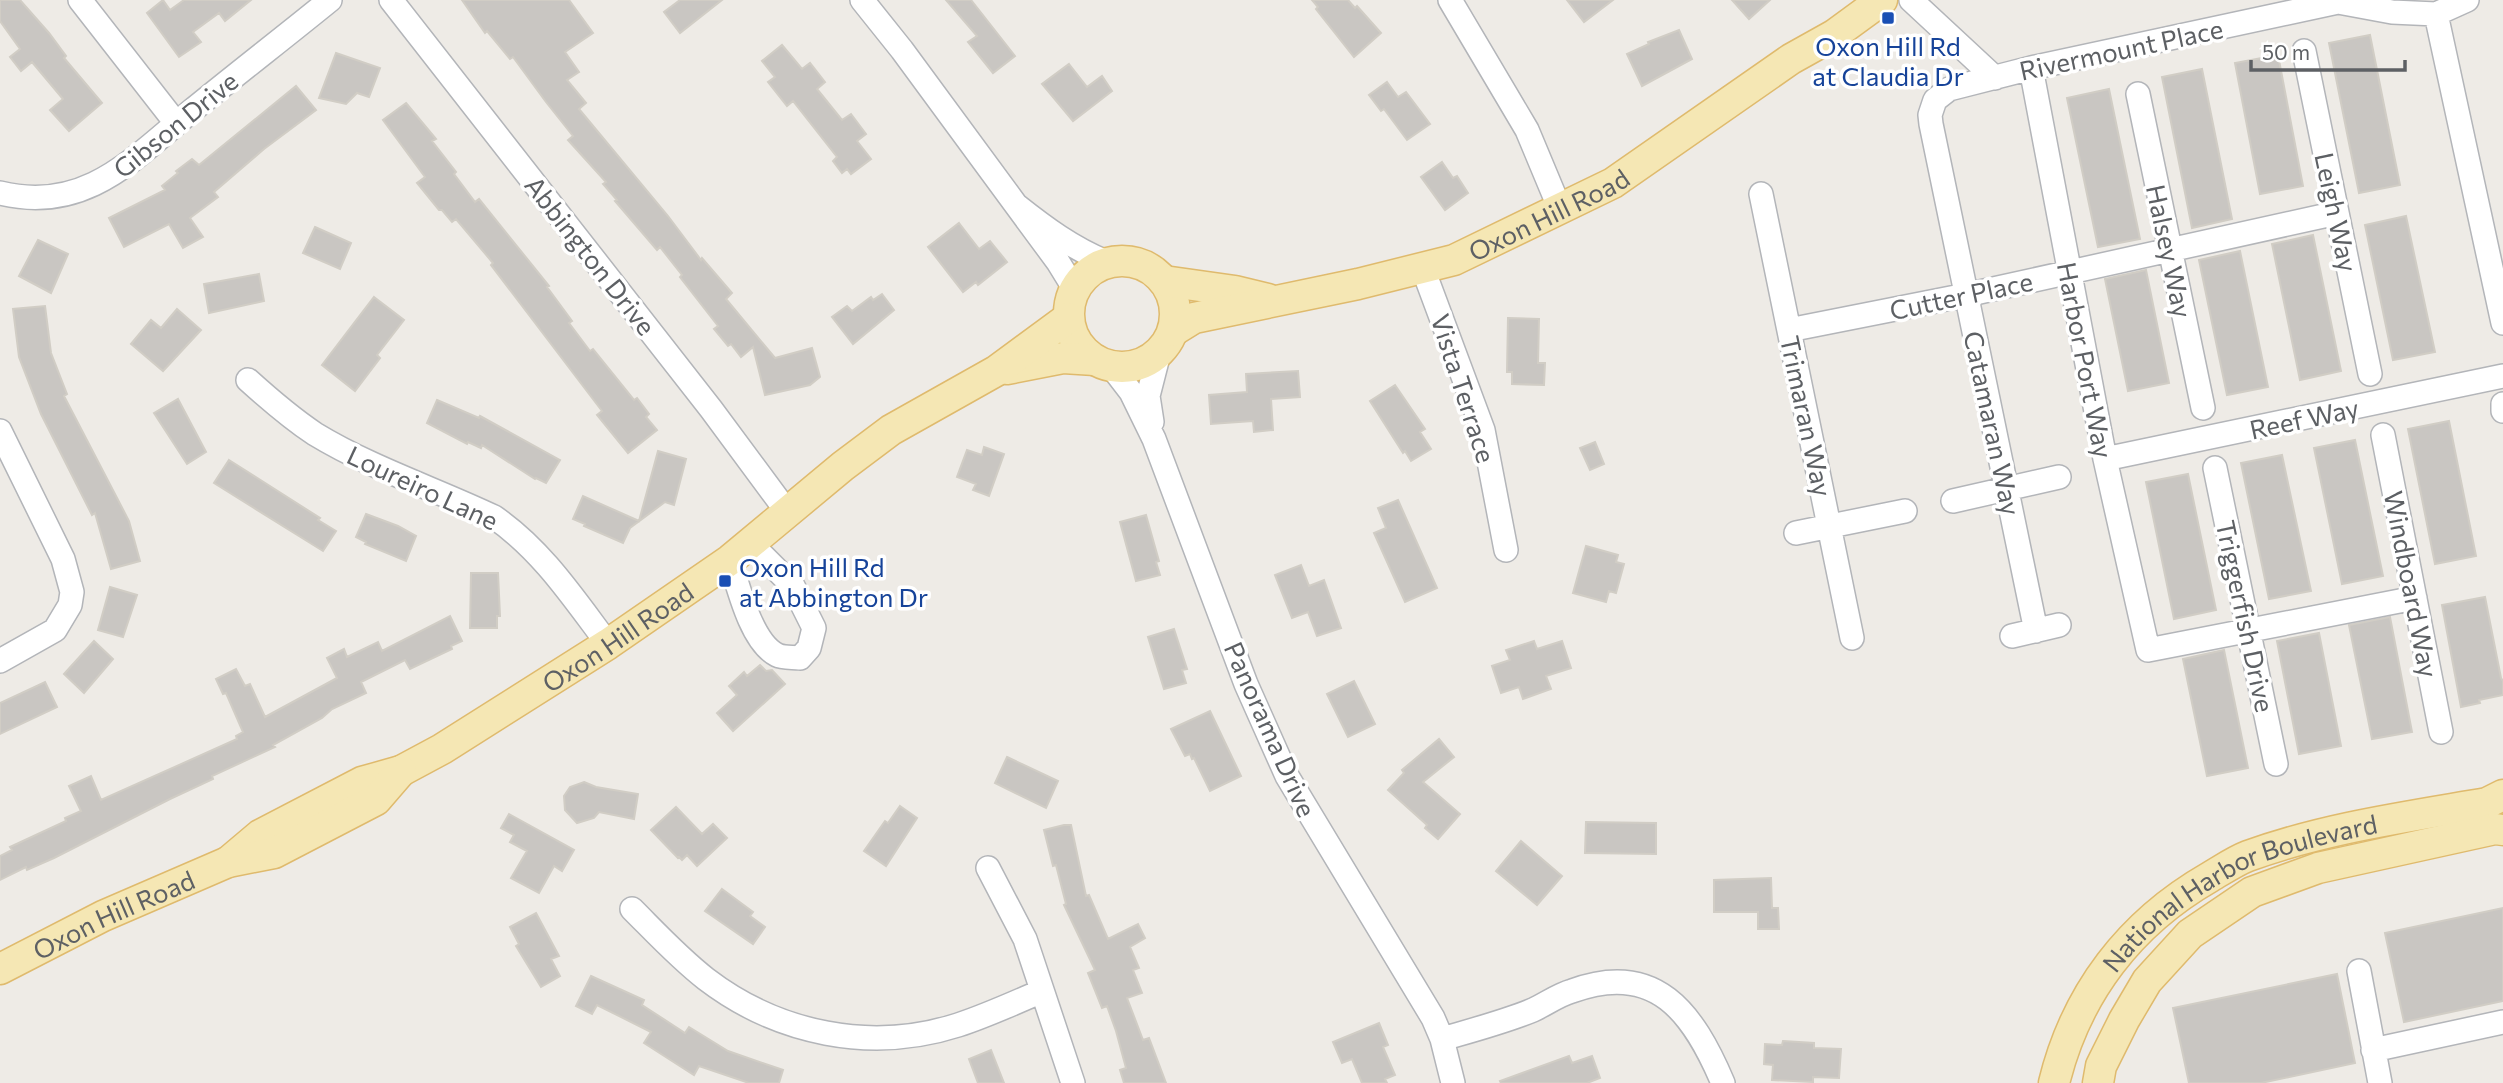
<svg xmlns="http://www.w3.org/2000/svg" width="2503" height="1083" font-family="Commissioner,sans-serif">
  <rect width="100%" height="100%" fill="#eeebe6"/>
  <path fill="#c9c6c2" stroke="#d1cdc5" stroke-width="2" d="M0,0H20L49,33L66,56L64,58L102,103L69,131L50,110L63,99L32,62L21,71L10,57L20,49L0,21Z
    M163,0L170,10L184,0H251L225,21L219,13L193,32L201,42L179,57L147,13Z
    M462,0H569L593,33L565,52L579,72L567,80L586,103L579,109L668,216L701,260L702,258L732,293L726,299L775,358L812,348L820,377L810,385L765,395L753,347L741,357L731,344L728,346L714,329L718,326L680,277L682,275L660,247L657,250L615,201L617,200L603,184L606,182L568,140L573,136L546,102L513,57L510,59L487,31L485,33Z
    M680,0H722L680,33L664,12Z
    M946,0H971L1015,56L993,73L968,42L977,36Z
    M1312,0H1348L1355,8L1357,6L1381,33L1354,57L1316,9L1318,7Z
    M1567,0H1613L1584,22Z
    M1732,0H1770L1749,19Z
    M1679,30L1692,59L1642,86L1627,54L1649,44L1648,42Z
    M2370,35L2400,185L2359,193L2329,43Z
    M782,45L802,69L810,63L825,82L817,89L842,120L851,114L866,134L857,141L871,159L851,174L847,169L842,173L833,161L837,157L793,101L787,106L768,82L775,77L762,61Z
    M336,53L380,68L369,97L357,93L346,104L319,98Z
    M2278,55L2303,186L2260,194L2235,63Z
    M1069,64L1087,87L1102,76L1112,91L1073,121L1042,84Z
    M2202,69L2232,219L2192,228L2162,77Z
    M1387,82L1398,97L1406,92L1430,124L1407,140L1384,109L1381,111L1369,95Z
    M296,86L316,110L264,149L214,192L218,197L190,218L203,237L183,248L169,224L124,247L109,218L165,190L162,186L178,173L176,171L192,159L199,165Z
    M2109,89L2140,239L2098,247L2067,98Z
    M406,103L436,139L432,141L456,172L454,174L475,202L479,199L549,286L547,287L572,321L569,323L590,351L593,349L634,400L637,398L649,414L646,417L657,430L628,453L597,415L602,411L491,265L493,263L456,219L452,222L442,210H439L417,183L425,177L383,120Z
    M1442,162L1453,178L1457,176L1468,193L1445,210L1421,177Z
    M2406,216L2435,352L2393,360L2365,225Z
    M959,223L979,249L990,241L1007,262L978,285L976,282L963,292L928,247Z
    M315,227L351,243L340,269L303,253Z
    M2313,235L2341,371L2300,380L2272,244Z
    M38,240L68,254L51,293L19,276Z
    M2240,251L2268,387L2227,395L2199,260Z
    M2146,270L2169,383L2128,391L2105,279Z
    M259,274L264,301L209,313L204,284Z
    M882,294L894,310L853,344L832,317L847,306L852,311L871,297L873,300Z
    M374,297L404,320L377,355L380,358L355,391L322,365Z
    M45,306L51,353L67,394L64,396L129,521L140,561L111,569L95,513L92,515L41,414L19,357L13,309Z
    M177,309L201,330L163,371L131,344L151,320L161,328Z
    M1508,318L1539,319L1538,363H1545L1544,385L1512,384V372H1507Z
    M1298,371L1300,397L1271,399L1273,430L1254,432L1253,421L1211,424L1209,395L1247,392L1246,374Z
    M1395,385L1425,429L1420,432L1431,449L1411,461L1405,451L1403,453L1370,401Z
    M178,399L206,452L187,464L154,413Z
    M437,400L479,418L480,416L560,460L546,483L536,478L535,479L482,445L481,448L468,442L467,444L427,423Z
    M2449,421L2476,556L2435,564L2408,429Z
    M2355,440L2383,576L2342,584L2314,448Z
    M1595,442L1604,464L1590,470L1580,448Z
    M984,447L1004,454L989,496L973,490L976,484L957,477L967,450L982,455Z
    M658,451L686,459L674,505L665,502L630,528L623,543L584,526L585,524L573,519L583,496L639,521Z
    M2282,455L2311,591L2269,599L2241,463Z
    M229,460L320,518L318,520L336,531L323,551L214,483Z
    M2188,474L2216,610L2174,619L2146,482Z
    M1398,500L1437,588L1405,602L1374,533L1386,528L1378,508Z
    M366,514L398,526L416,536L406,561L365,544L366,542L356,537Z
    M1146,515L1159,561L1156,562L1160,575L1136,581L1120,522Z
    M1586,546L1618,555L1616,562L1624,564L1616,593L1609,591L1606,602L1573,593Z
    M1301,565L1309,586L1324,580L1341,628L1317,636L1308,612L1292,618L1275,575Z
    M471,573H498L500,616H497V628H470Z
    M110,587L137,595L123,637L98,630Z
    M2485,597L2501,678L2503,681V695L2479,700L2480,703L2461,707L2442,605Z
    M450,616L462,641L451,646L452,649L410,669L405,660L361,682L366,693L332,709L322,718L273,745L275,747L212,776L213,779L170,799L54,858L27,870L26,867L0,880V856L12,850L10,847L66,821L65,818L81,811L69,786L91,776L101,800L237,739L236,736L243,732L226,693L223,694L216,679L236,669L245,686L250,684L265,717L337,678L327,658L344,649L347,657L378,642L382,651Z
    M2390,617L2412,732L2372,739L2349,625Z
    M1174,629L1187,669L1182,670L1186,683L1164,689L1148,637Z
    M2319,633L2341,746L2299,754L2277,641Z
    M94,641L113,659L84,693L64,674Z
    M1534,641L1537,649L1562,641L1571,668L1546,676L1551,689L1523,699L1519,687L1501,693L1492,666L1510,660L1506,650Z
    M2224,650L2248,768L2207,776L2183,659Z
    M760,665L766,671L772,670L785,684L733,731L717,713L737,695L729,686L744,672L747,676Z
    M1354,681L1375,724L1348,737L1327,694Z
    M45,682L57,707L0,734V703Z
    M1210,711L1241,776L1210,791L1194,758L1192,759L1190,754L1185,756L1171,729Z
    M1439,739L1454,757L1423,782L1460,814L1438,839L1425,828L1427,825L1388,790L1404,773L1402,770Z
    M1007,757L1058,781L1046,808L995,783Z
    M584,782L596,787L638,794L634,819L599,812L594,818L577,823L565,810L564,796L570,787Z
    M900,806L917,818L886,866L864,851L885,821L888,823Z
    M676,807L702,834L713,824L727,838L697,866L687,855L682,860L679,857L678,858L651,830Z
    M509,814L574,850L562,871L554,866L539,893L511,878L527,851L510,842L514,835L501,828Z
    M1586,822L1656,823V854L1585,853Z
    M1064,825H1071L1086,896L1089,895L1108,939L1138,924L1145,938L1130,947L1139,968L1133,970L1142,993L1127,998L1143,1040L1149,1038L1166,1083H1124L1120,1070L1126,1068L1116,1031L1107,1006L1102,1008L1088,973L1095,970L1064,905L1066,904L1056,865L1053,866L1044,830Z
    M1521,841L1562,876L1537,905L1496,871Z
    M1771,878L1772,908H1778L1779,929H1758V912H1714V880Z
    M722,889L753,912L750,916L765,927L753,944L705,911Z
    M2503,908V1001L2404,1022L2385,933Z
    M536,913L559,956L551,959L560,976L541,987L516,946L519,944L510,927Z
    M2337,974L2355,1063L2261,1083H2189L2173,1008Z
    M591,976L644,1000L642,1005L685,1033L689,1027L728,1051L783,1070L779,1083H749L699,1066L694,1075L644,1043L651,1032L597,1005L592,1014L576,1006Z
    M1379,1023L1388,1045L1383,1047L1395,1075L1385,1079L1387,1083H1362L1352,1059L1342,1063L1333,1042Z
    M1783,1041L1814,1043V1048L1841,1049L1839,1078L1813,1077V1082L1772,1080L1773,1065L1764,1064L1765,1044L1782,1045Z
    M991,1050L1004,1083H978L969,1059Z
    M1569,1056L1572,1063L1592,1056L1600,1078L1587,1083H1501L1500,1081Z"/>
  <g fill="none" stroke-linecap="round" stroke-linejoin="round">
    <g stroke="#b3b5b9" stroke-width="26">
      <path id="minor" d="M80,0L176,123
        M391,0L711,409L788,513
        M862,0L902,50L1016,205
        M1450,0L1527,130L1560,209
        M1911,0L1995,78
        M2436,14L2503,323
        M2304,51L2370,374
        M2031,68L2105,459L2148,650L2415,598
        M2138,94L2203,408
        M0,193C89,215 138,153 200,104C243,69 287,35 330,0
        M1761,194L1852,638
        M1423,269L1483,430L1506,550
        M1074,288L1058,262L1016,205C1045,228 1072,248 1106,262
        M1789,330L1966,295L2337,213
        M1111,366L1131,392L1154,439L1246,684L1287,776L1433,1018L1442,1039L1453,1083
        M248,380C269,399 291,418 315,434C371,468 435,489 494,517C542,550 574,599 608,644
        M2503,404V411
        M1152,422L1148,396L1159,353
        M0,431L63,559L72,592L70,605L55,630L0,661
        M2383,435L2441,732
        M2105,459L2503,376
        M2215,468L2276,764
        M1953,501L2059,477
        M1796,533L1905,511
        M730,560C738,586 751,642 777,655C783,658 793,657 800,658L809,648L814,628L793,586L751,544
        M2036,631L1931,124L1930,115L1935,100L1949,89L2031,68L2338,2L2392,12L2436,14L2467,0
        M2012,636L2059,625
        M988,868L1025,939L1073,1083
        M632,909C656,933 679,958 706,979C778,1034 871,1053 958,1025C986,1016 1014,1003 1042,991
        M2359,971L2380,1083
        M1442,1039C1473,1030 1504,1022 1533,1010C1546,1004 1558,995 1572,991C1656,960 1693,1013 1723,1083
        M2373,1050L2503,1022"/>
    </g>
    <g stroke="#dfba6d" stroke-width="33">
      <g id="major">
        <circle cx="1122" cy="314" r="53"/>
        <path d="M1164,281L1235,291L1268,299"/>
        <path id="s1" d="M1173,331L1194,318L1358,284L1454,260L1613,183L1791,59L1834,35L1882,0"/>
        <path d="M1007,369L1063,358L1095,360"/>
        <path id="s2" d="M228,862L260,835L362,782L401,771L442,749L608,644L730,560L843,466L891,430L996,371L1068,318"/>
        <path id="s3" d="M0,969L103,916L228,862L274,853L376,800L401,771"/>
        <path id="s4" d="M2054,1083C2076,993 2130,923 2210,877C2222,870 2235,861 2248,856C2325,828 2406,817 2487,803L2503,795"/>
        <path d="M2098,1083L2101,1066L2124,1020L2147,981L2190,934L2252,892L2318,868L2495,829L2503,830"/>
      </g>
    </g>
    <use href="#minor" stroke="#fff" stroke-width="23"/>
    <use href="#major" stroke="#f5e7b4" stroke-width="30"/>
  </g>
  <g fill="#1a4fb4" stroke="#fff" stroke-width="2.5">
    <rect x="1881" y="11" width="14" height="14" rx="3.5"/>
    <rect x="718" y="574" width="14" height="14" rx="3.5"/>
  </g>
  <g text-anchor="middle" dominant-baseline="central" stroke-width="7" stroke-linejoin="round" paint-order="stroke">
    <g font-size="26" fill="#164399" stroke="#fff">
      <text x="1888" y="45">Oxon Hill Rd<tspan x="1888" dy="30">at Claudia Dr</tspan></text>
      <text x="739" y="566" text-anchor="start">Oxon Hill Rd<tspan x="739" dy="30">at Abbington Dr</tspan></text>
    </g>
    <g font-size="26" fill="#5d6064" stroke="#fff">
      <text transform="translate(2121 49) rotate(-12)">Rivermount Place</text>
      <text transform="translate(175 124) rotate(-39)">Gibson Drive</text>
      <text transform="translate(2337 212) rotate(78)">Leigh Way</text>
      <text stroke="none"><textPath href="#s1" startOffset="396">Oxon Hill Road</textPath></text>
      <text transform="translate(2170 251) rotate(78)">Halsey Way</text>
      <text transform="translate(591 255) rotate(52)">Abbington Drive</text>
      <text transform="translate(1961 295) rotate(-12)">Cutter Place</text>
      <text transform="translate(2086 360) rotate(79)">Harbor Port Way</text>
      <text transform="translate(1464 388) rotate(72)">Vista Terrace</text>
      <text transform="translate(1807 416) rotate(78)">Trimaran Way</text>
      <text transform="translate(2304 418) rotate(-12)">Reef Way</text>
      <text transform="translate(1993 423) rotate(78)">Catamaran Way</text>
      <text transform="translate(423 487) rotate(25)">Loureiro Lane</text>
      <text transform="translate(2412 584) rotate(79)">Windboard Way</text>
      <text transform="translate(2246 616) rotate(78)">Triggerfish Drive</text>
      <text stroke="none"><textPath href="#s2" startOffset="452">Oxon Hill Road</textPath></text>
      <text transform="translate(1271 729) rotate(66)">Panorama Drive</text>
      <text stroke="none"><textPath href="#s4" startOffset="285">National Harbor Boulevard</textPath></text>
      <text stroke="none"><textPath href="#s3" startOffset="126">Oxon Hill Road</textPath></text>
    </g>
  </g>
  <path d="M2251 60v10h154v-10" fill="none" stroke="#5d6064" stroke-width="3.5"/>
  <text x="2262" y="60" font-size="21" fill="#5d6064" stroke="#ffffff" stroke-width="5" paint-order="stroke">50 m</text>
</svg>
